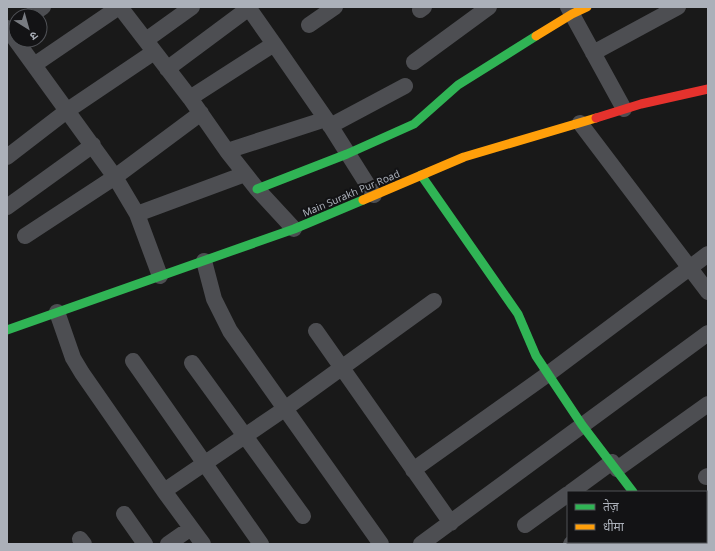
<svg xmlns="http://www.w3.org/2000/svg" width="715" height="551" font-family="'Noto Sans','Noto Sans Devanagari',sans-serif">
  <rect width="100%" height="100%" fill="#191919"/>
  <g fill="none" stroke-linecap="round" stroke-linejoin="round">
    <path stroke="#4d4e52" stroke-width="16" d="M120,7L190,98L227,151L257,189L294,229
      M248,7L274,44
      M568,7L624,109
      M420,10L424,7
      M30,16L43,7
      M309,25L335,7
      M7,28L115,177L137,214L160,276
      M146,40L192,7
      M593,53L678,7
      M414,62L489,7
      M34,65L119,7
      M167,69L249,8
      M190,98L274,44L326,119L374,195
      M580,123L708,292
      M330,126L405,86
      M227,151L326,119
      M7,157L68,110L154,52
      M7,207L93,145
      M137,214L245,174
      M25,236L115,177L201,113
      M204,261L214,299L230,331L381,544
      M57,312L73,358L82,373L164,491L203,544
      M316,331L451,523
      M133,361L261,544
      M192,363L303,516
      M617,469L708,404
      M413,470L548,374L708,254
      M706,477L708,476
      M164,491L286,408L434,301
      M571,492L612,462
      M124,514L145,544
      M525,525L568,494
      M80,539L84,544
      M168,544L191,528
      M421,544L708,333
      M571,544L574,542
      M668,544L670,542"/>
    <path stroke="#30b455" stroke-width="9" d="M421,175L518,314L536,356L582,425L633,492
      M257,189L347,154L414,124L458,85L536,36
      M7,330L294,229L363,200"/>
    <path stroke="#ff9f0a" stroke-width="9" d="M536,36L572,14L587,7
      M363,200L464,157L596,118"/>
    <path stroke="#e5322d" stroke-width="9" d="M596,118L641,104L708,89"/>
  </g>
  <g text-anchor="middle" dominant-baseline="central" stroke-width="4" stroke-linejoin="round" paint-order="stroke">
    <g font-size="10" fill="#abb0b9" stroke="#131315">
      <text transform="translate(351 193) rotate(-23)">Main Surakh Pur Road</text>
    </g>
  </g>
  <rect width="715" height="551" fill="none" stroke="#abb0b9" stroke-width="16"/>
  <rect x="567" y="491" width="140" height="52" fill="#131315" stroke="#505257"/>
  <rect x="575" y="504" width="20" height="6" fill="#30b455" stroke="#505257"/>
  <text x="603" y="511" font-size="12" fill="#abb0b9">तेज़</text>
  <rect x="575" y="524" width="20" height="6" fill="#ff9f0a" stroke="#505257"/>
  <text x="603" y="531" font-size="12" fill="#abb0b9">धीमा</text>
  <g transform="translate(28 28) rotate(143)"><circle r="19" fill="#131315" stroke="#505257"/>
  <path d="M0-3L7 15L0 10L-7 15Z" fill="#787b81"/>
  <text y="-6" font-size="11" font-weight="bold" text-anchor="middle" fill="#abb0b9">उ</text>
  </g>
</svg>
